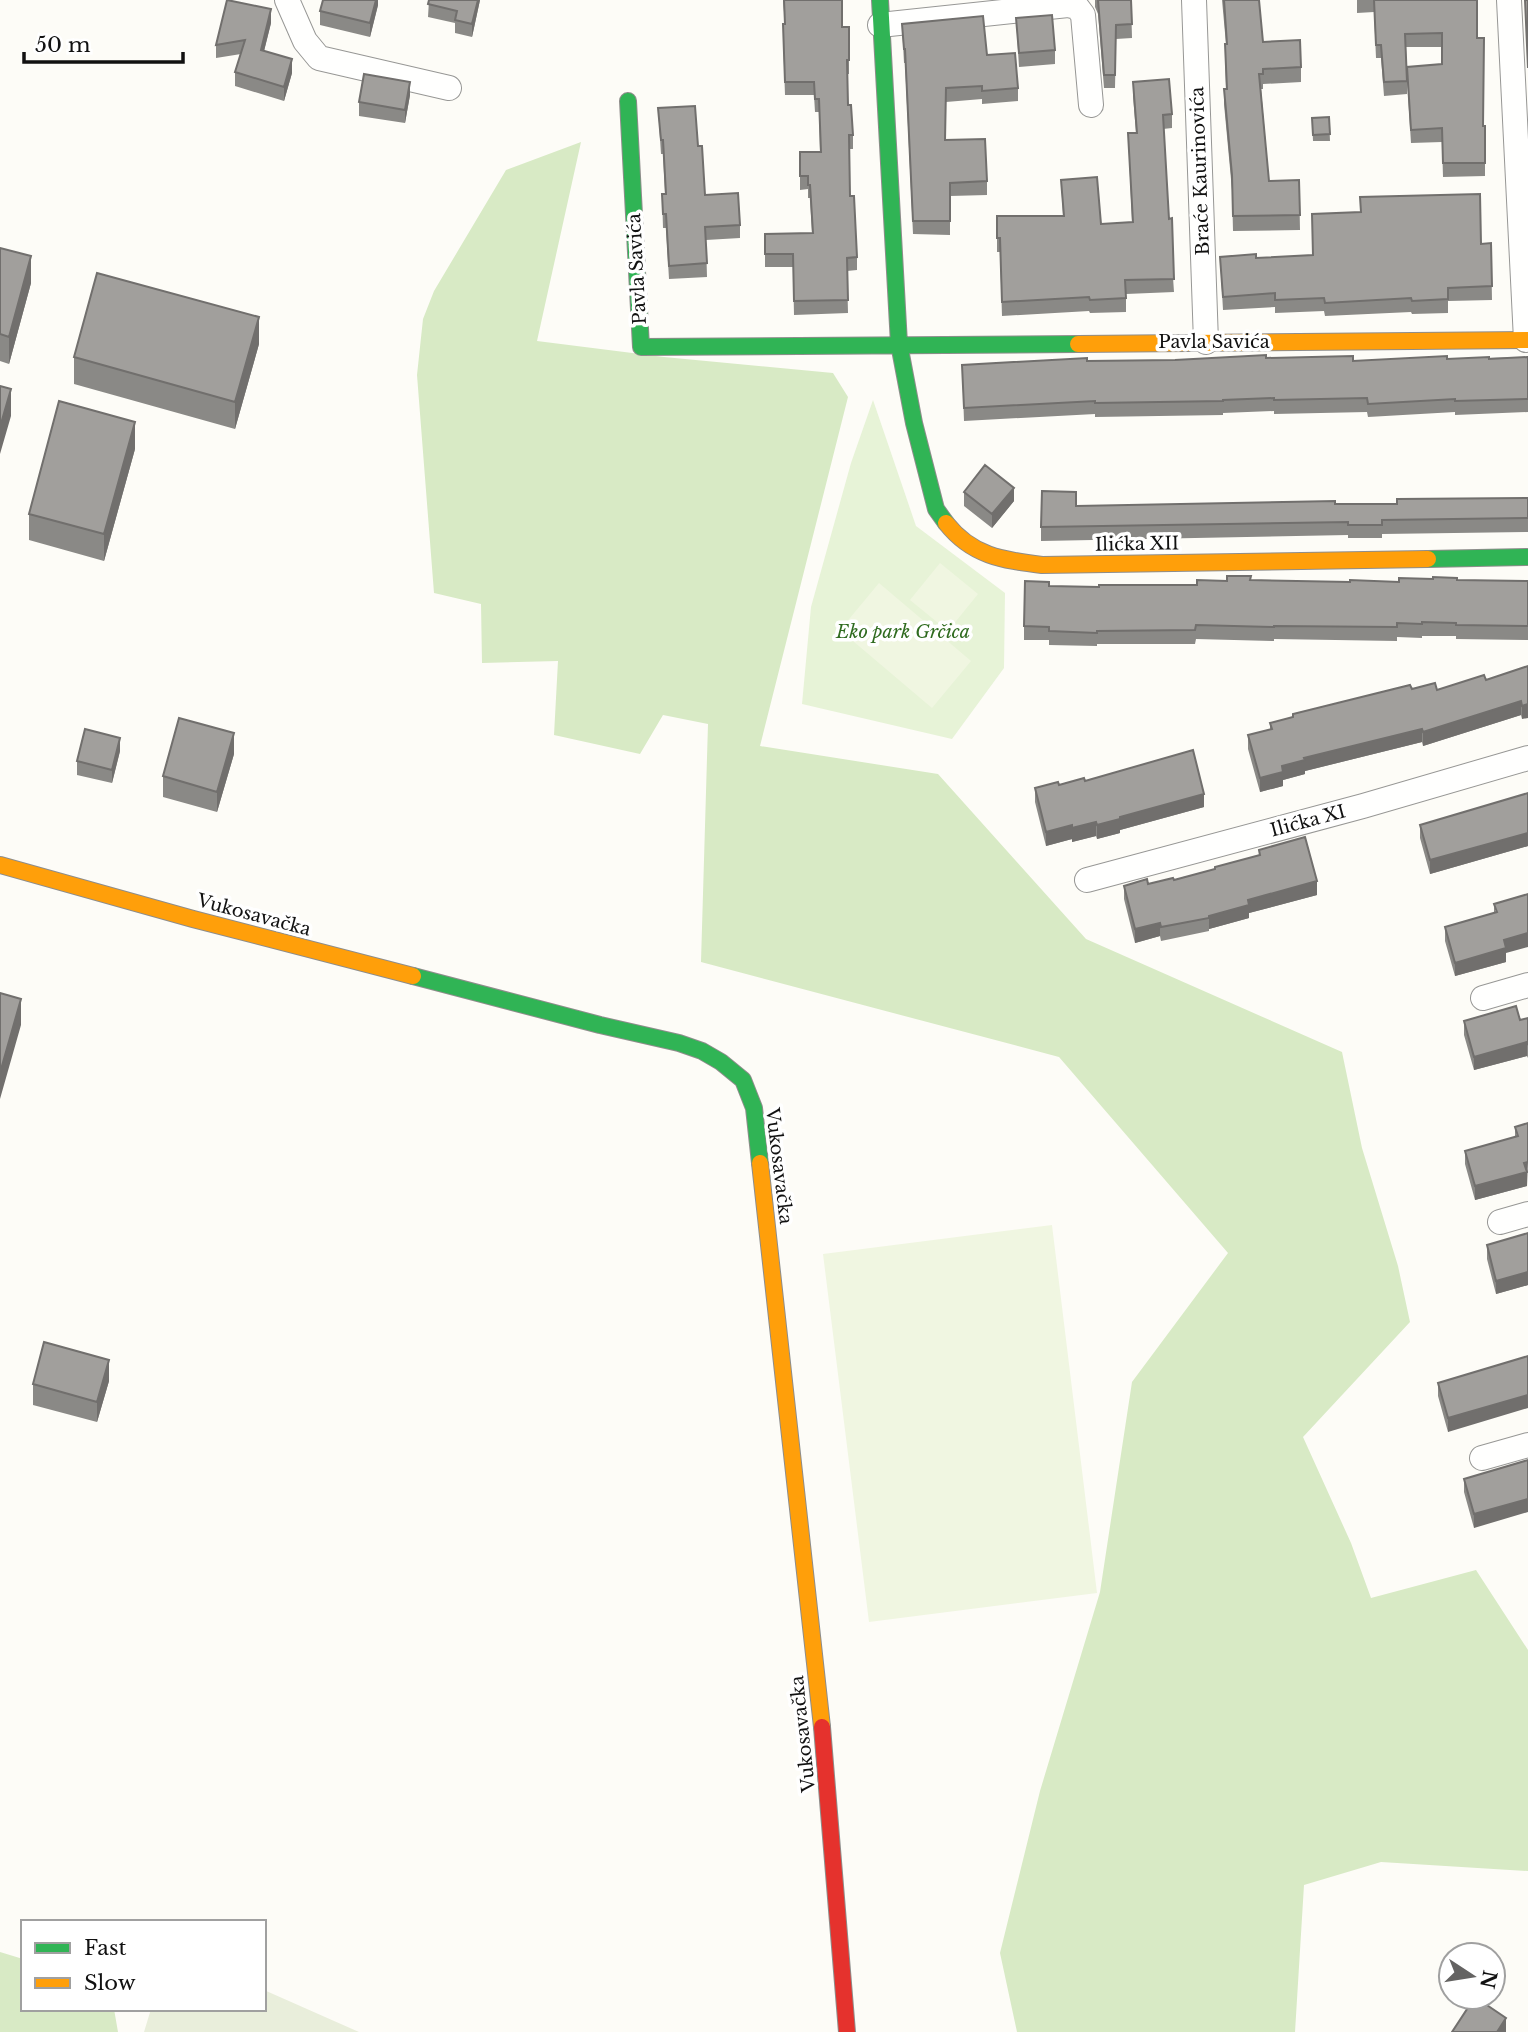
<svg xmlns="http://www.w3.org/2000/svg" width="1528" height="2032" font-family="'Libre Baskerville',serif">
  <rect width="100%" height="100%" fill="#fdfcf7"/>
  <path fill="#e7f3d7" d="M873,400L916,526L1005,593L1004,668L952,739L802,704L811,607L851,463Z"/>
  <path fill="#d8eac5" d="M581,142L537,341L664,357L833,373L848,397L760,746L938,774L1086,939L1342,1052L1362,1148L1398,1266L1410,1322L1303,1437L1351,1543L1371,1598L1476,1570L1528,1650V1871L1381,1862L1304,1885L1295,2032H1017L1000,1953L1040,1791L1100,1592L1132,1382L1228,1253L1059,1057L701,962L708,724L663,715L640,754L554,735L558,661L482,663L481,604L434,593L417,375L423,319L434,291L506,170Z
    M0,1952L23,1959V2009H114L118,2032H0Z"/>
  <path fill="#e9eedb" d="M264,1990L359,2032H144L151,2009H264Z"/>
  <path fill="#f0f6e1" d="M940,563L978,594L948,631L910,600Z
    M879,583L971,661L932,708L840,630Z
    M1052,1225L1097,1593L869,1622L823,1254Z"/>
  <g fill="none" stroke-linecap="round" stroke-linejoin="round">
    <g stroke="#979795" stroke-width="26">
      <path id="street" d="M287,0L305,41L319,58L449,88
        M1194,0L1206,342
        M1509,0L1526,340
        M880,25L1068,5L1077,7L1083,15L1091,105
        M1087,880L1363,806L1528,758
        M1483,998L1528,985
        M1500,1222L1528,1214
        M1482,1458L1528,1445"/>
    </g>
    <g stroke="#8e8d8b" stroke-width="18">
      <path id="fast" d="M880,0L899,344L914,423L936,509L946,523
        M628,101L641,347L1078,344
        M1428,559L1528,557
        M413,976L600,1025L679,1043L702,1051L721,1062L743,1080L754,1108L760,1163"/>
    </g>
    <g stroke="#8e8d8b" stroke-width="18">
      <path id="slow" d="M1078,344L1528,340
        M946,523C972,556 1002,560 1042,565L1428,559
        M0,865L193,919L413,976
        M760,1163L822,1727"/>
    </g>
    <g stroke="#8e8d8b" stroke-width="18">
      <path id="jam" d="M822,1727L847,2032"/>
    </g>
    <use href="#street" stroke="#fffffe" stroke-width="24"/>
    <use href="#fast" stroke="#30b455" stroke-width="16"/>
    <use href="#slow" stroke="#ff9f0a" stroke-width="16"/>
    <use href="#jam" stroke="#e5322d" stroke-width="16"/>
  </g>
  <path fill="#8a8986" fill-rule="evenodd" d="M378,0V5L370,37L320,25V11Z
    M429,0H480L472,37L455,33V23L428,17Z
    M783,0H843L842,27H849V74H847L848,105L853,135V149H850V196L857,257V270L847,271L848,313L794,315L793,267H765V234L812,233L810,198H808V189L800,190V152H820L819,112H815L814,95H785L783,37V24H785Z
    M1095,0H1131L1132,38L1116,39L1115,88H1104L1098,14L1095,7Z
    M1222,0H1259L1263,42L1301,67V82L1263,84V89H1261L1269,181L1299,180L1300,230L1233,231L1232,190L1224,104V89H1226L1225,59V44H1226Z
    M1357,0H1477V38L1483,126H1485V176L1443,177L1442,142L1411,143L1407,80V94L1384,96L1381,58H1376L1374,12L1357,13ZM1406,47H1442V64L1407,80Z
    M1016,18L1055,50V64L1019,67Z
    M271,23L264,51L292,73L284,101L235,86V72L241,54L216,58V45Z
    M902,24L987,55L1018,88V101L982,104V99L946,102L945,140L987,181V195L950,196V235L913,234L905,63H904Z
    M1133,82L1172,114V128L1163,129L1174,292L1126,294V312L1090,313L1089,311L1002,316L1000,252H997V216H1063L1061,180L1101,224L1132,222L1128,133H1136L1133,96Z
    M410,95L405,123L359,116V102Z
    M658,108L698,146L705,195L740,225V238L706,240L707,277L669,279L666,228H663L662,194H665L663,154H661Z
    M1329,117L1330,141H1313L1312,118Z
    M1360,197L1481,244L1491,243L1492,300L1448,301V313L1412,314L1411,312L1325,316L1324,311L1275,313V307L1223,310L1220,257L1256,258L1312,255L1361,212Z
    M0,248L31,283L9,364L0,361Z
    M259,344L235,429L74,384V357Z
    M1528,357V412L1455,415V412L1368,417L1367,412L1274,414V411L1223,413V415L1095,417V414L964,421L962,365L1087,361L1175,360L1266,358L1353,361Z
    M135,449L104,561L29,540V514Z
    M964,492L1014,501L992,528L964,506Z
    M1528,498V532L1382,534V538H1348V535L1041,541V527L1076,506L1397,504Z
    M1250,580L1350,582L1457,580L1528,581V640L1456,639V636H1422V638L1397,637V641L1274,639V641L1196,639L1195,644H1097V646L1049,645V640H1024V626L1049,586L1099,587L1197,585L1227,581Z
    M1528,666L1522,719L1521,715L1423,746L1422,742L1305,771V774L1283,780V786L1260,792L1248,749V735L1270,729V723L1293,717V714L1412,689L1437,690L1486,680Z
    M120,751L112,783L77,775V761Z
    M234,754L217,812L163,797V776Z
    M1085,781L1204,807L1120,830V833L1097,839L1096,836L1072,842V839L1046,846L1035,802V788Z
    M1528,793V846L1430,874L1420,838V825Z
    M1259,850L1317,895L1249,913V918L1209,929V931L1161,941L1160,936L1135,943L1124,899V886L1148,884L1174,880L1215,870L1259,856Z
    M1494,904L1506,953V962L1455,976L1445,941V927L1494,913Z
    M1528,1018V1058L1527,1056L1474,1070L1464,1035V1021L1520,1020Z
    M1515,1127L1527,1176V1186L1475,1200L1465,1164V1151L1515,1137Z
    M1528,1233V1285L1496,1294L1487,1259V1245Z
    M1528,1356L1448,1432L1438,1396V1383Z
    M109,1381L97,1422L33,1405V1384Z
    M1528,1460L1474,1528L1464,1492V1479Z"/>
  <path fill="#716f6d" d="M376,0H378V5L370,37V23Z
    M478,0H480L472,37V24Z
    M271,9V23L261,63V50Z
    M292,59V73L284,101V87Z
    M410,82V95L405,123V110Z
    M31,256V283L9,364V337Z
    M259,317V344L235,429V402Z
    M11,389V416L0,454V427Z
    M135,422V449L104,561V534Z
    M1014,488V501L992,528V514Z
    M1521,701V715L1423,746V732Z
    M1528,704V718L1522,719V706Z
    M1422,729V742L1305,771V774L1283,780V786L1260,792V778L1282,766L1304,758Z
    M234,733V754L217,812V792Z
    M120,738V751L112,783V770Z
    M1204,794V807L1120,830V833L1097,839V825L1120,817Z
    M1096,822V836L1072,842V828Z
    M1072,825V839L1046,846V832Z
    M1528,833V846L1430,874V860Z
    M1317,881V895L1249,913V918L1209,929V916L1248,900Z
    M1160,923V936L1135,943V929Z
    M1528,933V947L1506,953V962L1455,976V963L1504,940Z
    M21,999V1025L0,1099V1073Z
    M1527,1042V1056L1474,1070V1057Z
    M1528,1162L1527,1186L1475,1200V1186Z
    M1528,1272V1285L1496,1294V1281Z
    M109,1360V1381L97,1422V1402Z
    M1528,1395V1408L1448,1432V1418Z
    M1528,1499V1512L1474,1528V1514Z
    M1506,2018V2032H1497Z"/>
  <path fill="#a19f9c" stroke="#716f6d" stroke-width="2" d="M227,0L271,9L261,50L292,59L284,87L235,72L245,40L216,45Z
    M323,0H376L370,23L320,11Z
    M429,0H478L472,24L455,20L457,11L428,4Z
    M784,0H842V27H849V60H847L848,105H851L853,135H849L850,196H854L857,257L847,258L848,300L794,301L793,254H765V234L813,233L810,185H808V176H800V152H821L819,99H815L814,82H785L783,24H785Z
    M1098,0H1131L1132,24L1116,25L1115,75H1104Z
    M1224,0H1259L1263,42L1300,40L1301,67L1263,69V74H1259L1269,181L1299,180L1300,215L1233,216L1232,175L1224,89H1227L1225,44H1227Z
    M1374,0H1477V38H1484L1483,126H1485V163H1443L1442,128L1411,130L1407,67L1442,64V33L1405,34L1407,81L1384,82L1381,45H1376Z
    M1525,0H1528V68Z
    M1052,15L1055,50L1019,53L1016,18Z
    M983,16L987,55L1015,53L1018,88L982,91V86L946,88L945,140L985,139L987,181L950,183V221H913L905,49H904L902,24Z
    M364,74L410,82L405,110L359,102Z
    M1169,79L1172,114L1163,115L1169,219L1172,218L1174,279L1125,280L1126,298L1090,300L1089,297L1002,302L1000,238H997V216H1064L1061,180L1097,177L1101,224L1133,222L1128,133H1137L1133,82Z
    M695,106L698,146H702L705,195L738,193L740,225L705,227L707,263L669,266L666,214H663L662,194H666L663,140H661L658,108Z
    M1329,117L1330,134L1313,135L1312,118Z
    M1480,194L1481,244L1491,243L1492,286L1448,288V299L1412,301L1411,298L1325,303L1324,298L1275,300V293L1223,297L1220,257L1256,254V258L1313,255L1312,214L1361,212L1360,197Z
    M0,248L31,256L9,337L0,334Z
    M97,273L259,317L235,402L74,357Z
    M1266,355V358L1353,356V361L1447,356V359L1489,357V359L1528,357V399L1455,401V399L1368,404L1367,398L1274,400V398L1223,400V401L1095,403V401L964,408L962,365L1087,358V361L1175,360Z
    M0,386L11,389L0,427Z
    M59,401L135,422L104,534L29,514Z
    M985,465L1014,488L992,514L964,492Z
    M1042,491L1076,492V506L1335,501V504H1397V499L1528,498V518L1382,520V525H1348V522L1041,527Z
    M1227,576H1251L1250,580L1350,582V580L1399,582V578L1433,579V577L1457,578V580L1528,581V626L1456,625V623L1422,622V624L1397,623V627L1274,626V627L1196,625L1195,630L1097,631V633L1049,631V627L1024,626L1025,581L1049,582V586L1099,587V585H1197V580L1227,581Z
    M1528,666V704L1522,706L1521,701L1423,732L1422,729L1304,758L1305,760L1282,766L1283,772L1260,778L1248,735L1272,729L1270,723L1293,717V714L1410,685L1412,689L1435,683L1437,690L1484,675L1486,680Z
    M179,718L234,733L217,792L163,776Z
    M85,729L120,738L112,770L77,761Z
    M1193,750L1204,794L1120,817V819L1097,825L1096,822L1072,828V825L1046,832L1035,788L1058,782L1059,785L1084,778L1085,781Z
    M1528,793V833L1430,860L1420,825Z
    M1305,837L1317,881L1248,900L1249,905L1209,916V918L1161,927L1160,923L1135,929L1124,886L1147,879L1148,884L1173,878L1174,880L1215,869V867L1260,855L1259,850Z
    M1528,894V933L1504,940L1506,948L1455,963L1445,927L1497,912L1494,904Z
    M0,993L21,999L0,1073Z
    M1516,1006L1520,1020L1528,1018V1045L1527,1042L1474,1057L1464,1021Z
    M1528,1123V1162L1524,1163L1527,1172L1475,1186L1465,1151L1518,1136L1515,1127Z
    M1528,1233V1272L1496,1281L1487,1245Z
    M44,1342L109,1360L97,1402L33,1384Z
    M1528,1356V1395L1448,1418L1438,1383Z
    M1528,1460V1499L1474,1514L1464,1479Z
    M1475,1997L1506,2018L1497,2032H1452Z"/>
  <g text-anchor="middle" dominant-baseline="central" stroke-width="7" stroke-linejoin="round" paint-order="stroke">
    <g font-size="18" fill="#111" stroke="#fff">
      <text transform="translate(1200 171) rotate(-92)">Braće Kaurinovića</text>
      <text transform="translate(637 269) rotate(-93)">Pavla Savića</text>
      <text x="1214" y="342">Pavla Savića</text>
      <text transform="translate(1137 544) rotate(-1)">Ilićka XII</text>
      <text transform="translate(1308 821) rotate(-15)">Ilićka XI</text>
      <text transform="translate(254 915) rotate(15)">Vukosavačka</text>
      <text transform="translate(779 1166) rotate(83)">Vukosavačka</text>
      <text transform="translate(803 1734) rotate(-96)">Vukosavačka</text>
    </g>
    <g font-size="18" font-style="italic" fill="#2f6b1f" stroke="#fff">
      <text x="903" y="632">Eko park Grčica</text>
    </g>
  </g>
  <rect x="21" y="1920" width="245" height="91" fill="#ffffff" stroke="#a0a0a0" stroke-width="2"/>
  <rect x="35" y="1943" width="35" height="10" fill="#30b455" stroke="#a0a0a0" stroke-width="2"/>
  <text x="84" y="1955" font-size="21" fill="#111111">Fast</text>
  <rect x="35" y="1978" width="35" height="10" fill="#ff9f0a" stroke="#a0a0a0" stroke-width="2"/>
  <text x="84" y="1990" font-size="21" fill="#111111">Slow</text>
  <g transform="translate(1472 1976) rotate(102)"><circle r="33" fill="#ffffff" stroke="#a0a0a0" stroke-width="2"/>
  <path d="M0-5L12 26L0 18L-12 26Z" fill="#646362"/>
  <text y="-10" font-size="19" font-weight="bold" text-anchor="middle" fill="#111111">N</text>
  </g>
  <path d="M24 52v10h159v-10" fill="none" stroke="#111111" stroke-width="3.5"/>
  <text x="35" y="52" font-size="21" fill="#111111" stroke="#ffffff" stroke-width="5" paint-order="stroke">50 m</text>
</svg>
